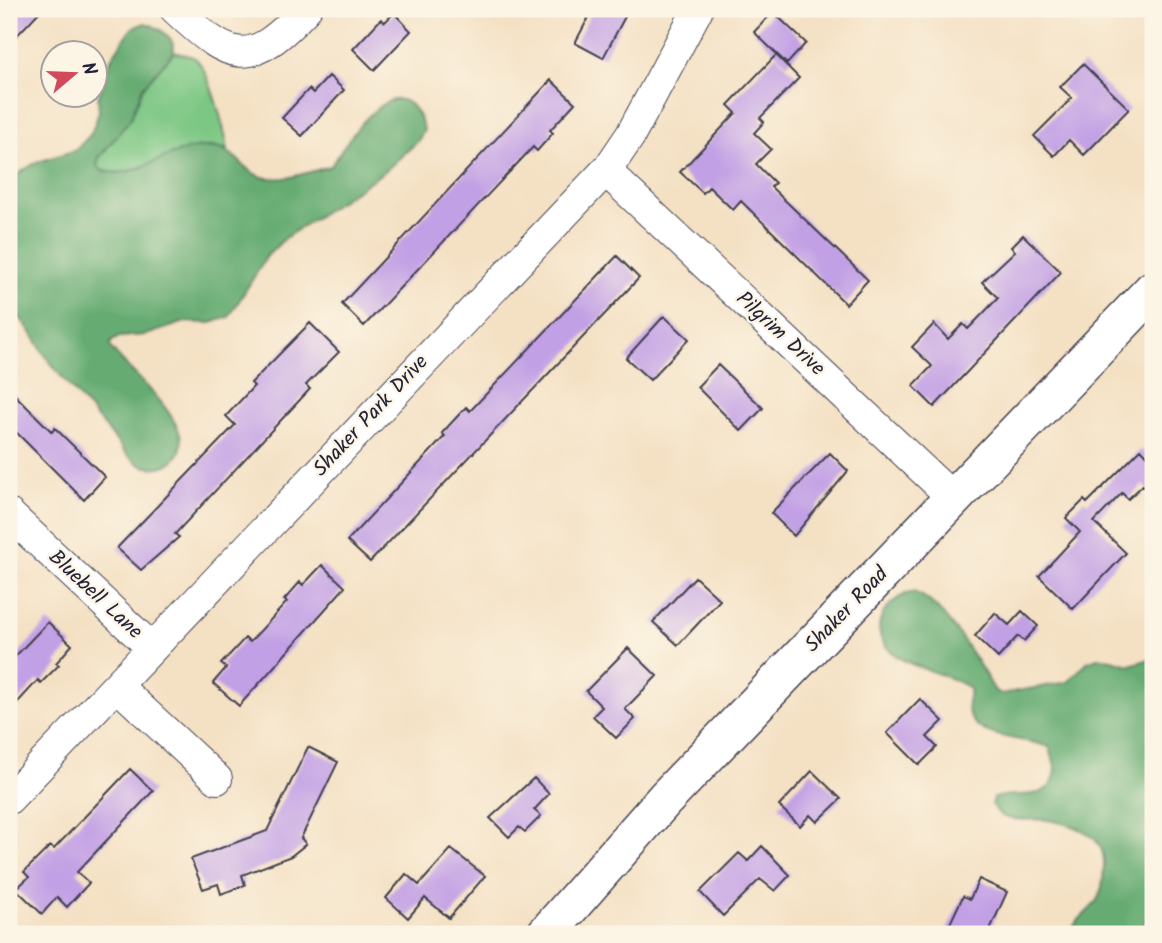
<svg xmlns="http://www.w3.org/2000/svg" width="1162" height="943" font-family="Kalam,sans-serif">
  <rect width="100%" height="100%" fill="#fcf5e5"/>
  <filter id="ink" filterUnits="userSpaceOnUse"><feTurbulence type="fractalNoise" baseFrequency=".0143" numOctaves="2"/><feDisplacementMap in="SourceGraphic" scale="14" xChannelSelector="R" yChannelSelector="G"/><feConvolveMatrix kernelMatrix="1 2 1 2 8 2 1 2 1" color-interpolation-filters="sRGB"/></filter>
  <filter id="wash" filterUnits="userSpaceOnUse"><feTurbulence type="fractalNoise" baseFrequency=".00686" numOctaves="4" result="noise"/><feDisplacementMap in="SourceGraphic" scale="28" xChannelSelector="R" yChannelSelector="G"/><feGaussianBlur stdDeviation="1.57" result="paint"/><feColorMatrix in="noise" values="0 0 0 0 0 0 0 0 0 0 0 0 0 0 0 0 0 1.4 0 .05"/><feComposite in="paint" operator="in"/></filter>
  <g filter="url(#wash)">
    <rect width="100%" height="100%" fill="#f4e1c4"/>
    <path fill="#7dc784" stroke="#507460" stroke-width="2" d="M174,52C180,54 190,55 195,58C209,69 225,131 228,150C181,134 137,184 101,170L97,165L99,158L131,118L143,87Z"/>
    <path fill="#66ac72" stroke="#446756" stroke-width="2" d="M145,23C158,27 175,36 174,52L143,87L131,118L99,158L97,165L101,170C131,182 164,151 195,148C242,142 236,173 267,178C287,181 312,171 331,166C350,136 402,56 424,130L418,141L385,171L285,238L267,256L229,317L211,323L185,322L146,335L119,337L111,342L110,347C132,375 167,399 180,434C188,458 162,474 141,465C131,460 124,452 118,443C94,412 65,385 43,352C35,341 24,314 9,313V180L35,163L76,150L91,134L99,112L98,98L112,57L132,28Z
      M911,592C939,594 981,668 995,691L1001,694L1068,682L1087,662L1100,657L1130,665L1153,658V910L1137,934H1070C1075,918 1093,911 1099,896C1104,886 1103,875 1104,865C1105,833 1073,824 1047,820C1032,818 1015,823 1000,815L992,805L994,798C1016,790 1052,805 1056,770L1050,748C1030,736 974,743 968,710C966,703 971,696 969,688C950,675 924,671 903,660C865,639 876,605 911,592Z"/>
    <g id="blocks">
      <path fill="#c2a0e5" d="M9,9H42L9,44Z
        M593,9H629L603,58L575,43Z
        M773,12L806,43L787,64L754,32Z
        M394,13L411,31L374,70L353,49L381,19L385,22Z
        M776,55L799,78L760,118L764,122L754,133L771,149L756,164L775,183L771,187L868,280L846,304L741,201L733,210L709,187L703,193L680,172L736,113L728,105Z
        M1083,64L1129,109L1084,155L1069,140L1054,156L1034,136L1072,98L1060,87Z
        M329,76L344,90L302,136L282,118L309,89L313,93Z
        M551,80L575,103L550,130L553,133L537,151L533,147L364,326L342,304Z
        M1023,235L1061,272L934,407L913,386L932,366L912,347L934,324L948,339L963,324L968,329L998,298L982,282L1015,251L1011,247Z
        M617,256L639,278L370,562L347,541L445,436L442,433L466,407L470,411Z
        M664,316L689,339L650,380L626,358Z
        M310,323L339,352L306,385L310,389L175,534L179,537L141,570L117,548L235,425L226,416L254,386L251,383Z
        M718,365L763,408L741,431L697,387Z
        M9,389L52,432L55,428L105,477L84,500L9,425Z
        M1141,449L1153,462V496L1143,485L1128,499L1122,493L1094,522L1126,553L1073,609L1039,576L1080,532L1066,518L1084,500L1087,503Z
        M830,453L848,471L794,536L771,513Z
        M322,565L345,587L239,706L213,683L226,668L221,664L245,638L250,642L287,602L284,600L300,582L303,585Z
        M695,577L720,600L678,645L653,622Z
        M1022,611L1038,626L1024,641L1018,636L998,658L975,636L995,613L1009,625Z
        M48,622L72,645L56,663L59,665L41,683L38,680L9,712V663Z
        M628,648L657,676L625,709L635,719L616,738L593,716L602,707L586,691Z
        M920,699L943,721L927,737L937,747L919,765L887,733Z
        M308,747L338,762L301,838L306,844L291,856L242,875L245,885L221,894L218,884L203,889L191,859L267,831Z
        M130,769L153,791L77,872L89,883L67,907L57,897L42,914L16,889L29,877L24,872L50,846L54,849Z
        M812,771L841,799L817,822L810,815L800,826L779,806Z
        M534,778L549,794L534,810L541,816L525,832L519,827L509,837L490,818Z
        M762,846L790,875L775,891L760,879L723,916L700,892L739,853L748,861Z
        M451,849L485,876L449,918L425,898L408,918L386,898L406,874L419,885Z
        M979,879L1007,892L988,934H945L963,896L970,899Z"/>
    </g>
  </g>
  <g filter="url(#ink)">
    <use href="#blocks" fill-opacity="0" stroke="#423f50" stroke-width="2"/>
    <g fill="none" stroke-linecap="round" stroke-linejoin="round">
      <g stroke="#423f50" stroke-width="32">
        <path id="minor" d="M175,9C232,63 250,69 306,9
          M606,171L954,499
          M9,514L152,648
          M117,686L217,779
          M9,799L609,167L630,136L698,9"/>
      </g>
      <g stroke="#423f50" stroke-width="41">
        <path id="major" d="M546,934L665,799L1153,290"/>
      </g>
      <use href="#minor" stroke="#fff" stroke-width="30"/>
      <use href="#major" stroke="#fff" stroke-width="38"/>
    </g>
  </g>
  <g text-anchor="middle" dominant-baseline="central" stroke-width="5" stroke-linejoin="round" paint-order="stroke">
    <g font-size="21" fill="#22223b" stroke="#fcf5e5">
      <text transform="translate(780 334) rotate(43)">Pilgrim Drive</text>
      <text transform="translate(371 416) rotate(-47)">Shaker Park Drive</text>
      <text transform="translate(95 595) rotate(43)">Bluebell Lane</text>
      <text transform="translate(847 610) rotate(-46)">Shaker Road</text>
    </g>
  </g>
  <rect width="1162" height="943" fill="none" stroke="#fcf5e5" stroke-width="35"/>
  <g transform="translate(74 74) rotate(71)"><circle r="33" fill="#fcf5e5" stroke="#a5a1a1" stroke-width="2"/>
  <path d="M0-5L12 26L0 18L-12 26Z" fill="#d1495b"/>
  <text y="-10" font-size="19" font-weight="bold" text-anchor="middle" fill="#22223b">N</text>
  </g>
</svg>
